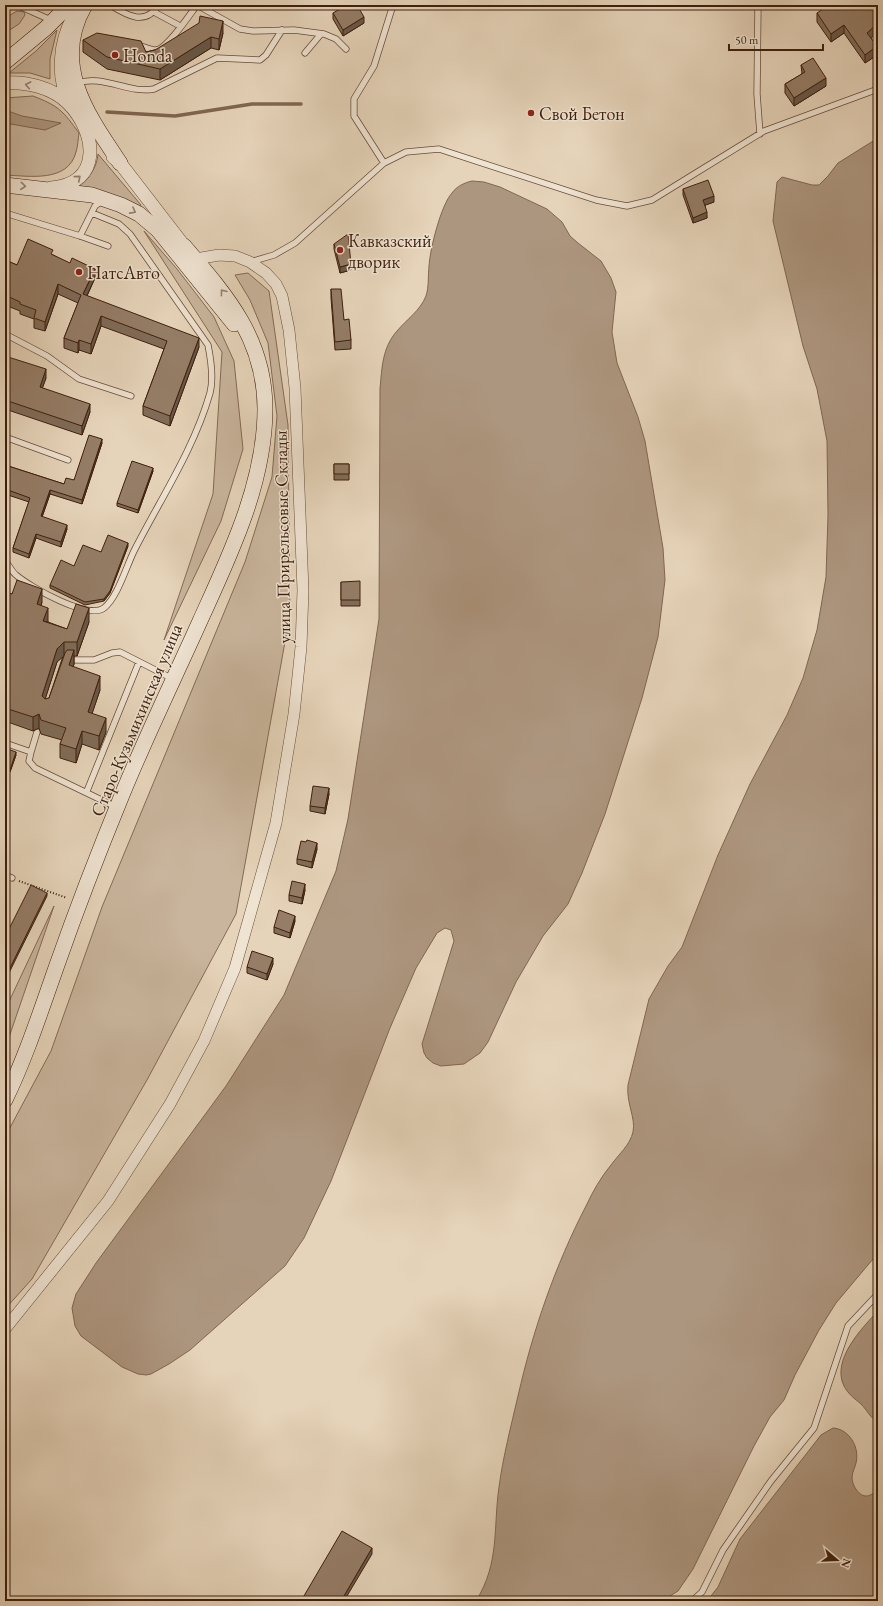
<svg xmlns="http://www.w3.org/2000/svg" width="883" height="1606" font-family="'EB Garamond',serif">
  <rect width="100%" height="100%" fill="#e6d4ba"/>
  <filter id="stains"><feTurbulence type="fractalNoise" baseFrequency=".005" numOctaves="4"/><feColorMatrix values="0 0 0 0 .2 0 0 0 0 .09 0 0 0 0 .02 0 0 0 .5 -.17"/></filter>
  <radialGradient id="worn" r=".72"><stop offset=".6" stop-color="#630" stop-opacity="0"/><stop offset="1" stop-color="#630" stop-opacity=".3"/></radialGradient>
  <path fill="#c9b59d" stroke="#846a55" d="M17,11L24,12L25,15L19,24L5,33V18Z
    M57,30L50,59V79L30,73H9L36,51Z
    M33,96C59,106 63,111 79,133C78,139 78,146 76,152C68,183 29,176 5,175V98Z
    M98,154L141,205L139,208L77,186C89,180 97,167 98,154Z
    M144,231L177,269L214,317L234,361L243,449L221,521L164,640L213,494L222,352Z
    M248,273L269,291L288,425L290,614L236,914L147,1080L32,1279L5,1309V1137L51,1051L102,907L245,562L272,477L277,416L268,343L250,300L235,275Z
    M54,906L7,1043L5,1047V1010Z"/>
  <path fill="#ad967f" stroke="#816651" d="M5,110L22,116L61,123L45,130L5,123Z
    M878,138V1250L873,1259L836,1303L819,1330L795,1375L784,1400L770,1417L754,1446L693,1569L678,1591L662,1601H476C500,1562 493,1529 499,1487C503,1457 511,1426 518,1396C533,1330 555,1266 586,1206C593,1191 601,1177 611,1165C619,1154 630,1145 633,1132C636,1118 626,1103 628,1085L649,999L668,966L682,947L718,855L750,784L787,715L803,678L817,630L826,577L828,515L827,441L817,389L803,346L773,221L777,182L782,177L812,185H819L828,176L838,163Z
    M472,181L484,182L500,187L547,209L562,222L570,236L578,243L601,261L611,278L616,292L612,332L617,363L638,417L645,441L663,548L665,580L658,637L642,698L605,814L582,873L568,904L543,936L516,982L488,1042L480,1053L464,1064L441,1066L433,1063L427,1058L424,1053L422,1044L454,941L451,930L445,928L437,933L416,968L390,1028L331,1181L304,1238L285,1266L190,1350L169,1364L151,1374L146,1375L138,1374L122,1367L81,1336L75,1326L72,1308L76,1294L96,1263L226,1086L284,995L336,871L348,819L379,619L380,389C382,368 382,348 397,331C407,319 420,311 426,296C429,287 428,275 429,266C430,249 441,205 452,193C457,186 464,183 472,181Z
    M878,1311V1422C870,1418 867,1410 861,1404C855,1399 848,1394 844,1386C831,1360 862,1328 878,1311Z
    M833,1428C849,1429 860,1447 856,1463C855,1468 852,1472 852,1478C852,1485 859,1497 867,1496C870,1496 875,1492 878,1490V1601H707L718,1587L740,1539L821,1435Z"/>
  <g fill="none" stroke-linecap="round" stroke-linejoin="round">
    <path stroke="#816651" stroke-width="3.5" d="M107,112L175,116L252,104H301"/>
    <g stroke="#684c38" stroke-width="7">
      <path id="service" d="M17,5L53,21
        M110,5C128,16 145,26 159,5
        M197,5L240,29L253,31L294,30L324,34L336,39L346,49
        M758,5L757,94L760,134
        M154,12L180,26
        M137,45C143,46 149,50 155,50C166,51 190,14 197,5
        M305,53L321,34
        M77,83C103,74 128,94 154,89L217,58L260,60L266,55L282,30
        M384,163L354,116V99L374,66L393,5
        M5,213L80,236L108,246
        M80,236L95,206L102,201
        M250,262L274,255L295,243L384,163L406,152L439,149L596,200L627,206L652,200L764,131L878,89
        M5,334L47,356L79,379L131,396
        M5,437L68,460
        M5,561C9,565 12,572 16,575C30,587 88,620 104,608C118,597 127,564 135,549C161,498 194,449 210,393C214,378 211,360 208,345L130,234L119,224L92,213
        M68,660H94L112,653L120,652L173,679
        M5,743L31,752L29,761L35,768L116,807
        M31,752L37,732
        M87,791L139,662
        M5,875L12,878
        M692,1601L702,1592L723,1550L771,1481L814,1428L848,1326L878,1294"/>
    </g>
    <g stroke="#684c38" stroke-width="12">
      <path id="minor" d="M5,1329L108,1201L170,1104L204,1041L235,968L276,823L294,714L301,647L303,590L295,388L289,330L282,296L276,284L266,273L250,262L235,256L219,255L190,260"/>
    </g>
    <g stroke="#684c38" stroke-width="14">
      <path id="tertiary" d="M5,83C26,81 53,88 68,103C97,132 103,184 51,188
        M71,105C56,79 59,42 74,16
        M113,157L120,163L184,246"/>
    </g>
    <g stroke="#3e1f0d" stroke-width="16">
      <path id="secondary" d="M85,5C51,64 87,114 120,163
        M5,62L46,28L69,5
        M5,185L92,195L121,205L139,214L158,230L234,324
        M5,1100C26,1057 41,1010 57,965C77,908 99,851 122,795C146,736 174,679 200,621C230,555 265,483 265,409C265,339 227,296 184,246"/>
    </g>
    <path stroke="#3e1f0d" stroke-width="2" stroke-dasharray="1 2" stroke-linecap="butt" d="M19,881L67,898"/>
    <use href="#service" stroke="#efe3d2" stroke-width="5.5"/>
    <use href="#minor" stroke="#efe3d2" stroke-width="11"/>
    <use href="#tertiary" stroke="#efe3d2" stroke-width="13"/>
    <use href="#secondary" stroke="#efe3d2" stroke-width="15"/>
  </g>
  <path fill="#806c59" stroke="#3e1f0d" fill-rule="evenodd" d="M141,5H149L146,9Z
    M333,13L364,23L343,36L333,19Z
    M817,13L871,38L877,55L865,63L844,33L831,42L817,22Z
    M223,33L219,50L211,48L160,80L107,69L83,52V40L146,52Z
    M801,65L826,86L794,106L785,93V84L802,74Z
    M683,189L714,202L705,205L707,218L693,223L683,195Z
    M334,244L351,270L340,273L334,249Z
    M53,255L95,278L87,296L199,347L170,426L143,415V406L164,349L101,326L91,354L79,350L78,353L64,348V338L78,303L58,294L45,331L34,328V319L20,314V311L5,305V260L17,265Z
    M331,289L344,320L351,340V349L335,350L331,298Z
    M5,356L46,378L42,388L90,412L82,435L5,409Z
    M102,443L82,504L50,494L42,517L67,529L61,547L36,538L29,558L13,552V548L29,502L5,494V465L64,484L74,480Z
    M334,464H349V480H334Z
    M153,471L138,513L117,506V503Z
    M128,546L110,593L104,601L85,605L50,588V585L74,566L101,552Z
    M341,582L360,600V606H341Z
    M5,592L42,602L41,606L48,622L67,629L89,622L77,656H74V664L73,667L100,690L92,713L106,732L99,750L82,744L76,763L60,758V744L62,740L41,734L39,728L33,731L5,721ZM63,656L49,698L45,699L57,662Z
    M5,748L16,755L10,772L5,771Z
    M329,794L325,814L310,811V806Z
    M317,849L312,868L297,864V859Z
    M305,890L302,904L289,901V895Z
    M295,921L290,938L274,933V927Z
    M273,964L267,980L247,973V967Z"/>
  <path fill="#685848" stroke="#3e1f0d" d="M146,5H149L146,9Z
    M364,17V23L343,36V30Z
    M223,21V33L219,50V39Z
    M878,23V32L867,41V33Z
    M844,25V33L831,42V34Z
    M211,37V48L160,80V69Z
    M877,46V55L865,63V55Z
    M826,78V86L794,106V98Z
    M714,196V202L703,206V200Z
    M707,212V218L693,223V218Z
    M7,226V235L5,241V233Z
    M351,264V270L340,273V267Z
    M95,269V278L83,304V294Z
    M58,284V294L45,331V322Z
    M101,316V326L91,354V344Z
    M199,338V347L170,426V416Z
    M79,340V350L78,353V343Z
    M46,369V378L40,395V387Z
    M90,404V412L82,435V426Z
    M102,439V443L82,504V500Z
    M153,468V471L138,513V510Z
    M50,490V494L41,520V516Z
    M67,525V529L61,547V542Z
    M36,534V538L29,558V554Z
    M128,543V546L110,593L104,601V599Z
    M42,589V602L37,618V604Z
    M48,608V622L43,621Z
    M89,608V622L77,656V642Z
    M64,642V656L57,662L42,709V696L57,649Z
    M74,650V664L69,679V665Z
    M100,676V690L88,726V712Z
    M39,714V728L33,731V717Z
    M106,718V732L99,750V736Z
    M82,731V744L76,763V749Z
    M16,752V755L10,772V770Z
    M329,788V794L325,814V808Z
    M317,843V849L312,868V862Z
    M305,884V890L302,904V898Z
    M47,893V896L5,981V978Z
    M295,916V921L290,938V933Z
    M273,958V964L267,980V974Z
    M372,1548V1554L344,1601H341Z"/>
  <path fill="#957d67" stroke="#3e1f0d" d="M347,5H357L364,17L343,30L333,13Z
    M829,5H846L847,7L849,5H878V23L867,33L877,46L865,55L844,25L831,34L817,13Z
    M200,16L223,21L219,39L211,37L160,69L107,57L83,40L97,33L141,41L146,52L155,50L199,23Z
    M813,58L826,78L794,98L785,84L805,72L801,65Z
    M708,180L714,196L703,200L707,212L693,218L683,189Z
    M5,225L7,226L5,233Z
    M348,234L351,264L340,267L334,244Z
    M28,239L53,250L51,254L70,263L72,258L95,269L83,294L199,338L170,416L143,406L167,341L101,316L91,344L79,340L78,343L64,338L81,295L58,284L45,322L34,318L36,310L20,304V302L5,295V260L17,265Z
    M331,289H341L344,320L349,319L351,340L335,342Z
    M5,356L46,369L40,387L90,404L82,426L5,400Z
    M89,435L102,439L82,500L50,490L41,516L67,525L61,542L36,534L29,554L13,548L30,498L5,489V465L64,484L66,478L74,480Z
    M132,461L153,468L138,510L117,503Z
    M334,464H349V474H334Z
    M108,535L128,543L110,591L104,599L85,602L50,585L61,560L74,566L83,545L101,552Z
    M17,580L42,589L37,604L48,608L43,621L67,629L76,604L89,608L77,642H64L57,649L42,696L45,699L49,698L65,653L67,650H74L69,665L100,676L88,712L106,718L99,736L82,731L76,749L60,744L66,728L41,720L39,714L33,717L5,708V592L12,594Z
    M360,581V600H341V582Z
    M5,748L16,752L10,770L5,768Z
    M313,786L329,788L325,808L310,806Z
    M307,840L317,843L312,862L297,859L301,841L306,842Z
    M292,881L305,884L302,898L289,895Z
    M31,885L47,893L5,978V937Z
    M279,910L295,916L290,933L274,927Z
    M252,951L273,958L267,974L247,967Z
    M342,1531L372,1548L341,1601H301Z"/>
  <defs><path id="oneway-chevron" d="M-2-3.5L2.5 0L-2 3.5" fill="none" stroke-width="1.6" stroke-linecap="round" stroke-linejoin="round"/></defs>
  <g stroke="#968170">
    <use href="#oneway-chevron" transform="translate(28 85) rotate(-169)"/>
    <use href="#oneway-chevron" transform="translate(78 178) rotate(-40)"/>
    <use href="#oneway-chevron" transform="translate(23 186) rotate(5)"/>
    <use href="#oneway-chevron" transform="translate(133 211) rotate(28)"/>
    <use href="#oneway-chevron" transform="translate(223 292) rotate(-128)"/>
  </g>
  <g fill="#8f2418" stroke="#efe3d2" stroke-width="1.5">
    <circle cx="115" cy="55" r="4"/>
    <circle cx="531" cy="113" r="4"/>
    <circle cx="340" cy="250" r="4"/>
    <circle cx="79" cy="272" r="4"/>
  </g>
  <g text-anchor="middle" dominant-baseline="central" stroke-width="3" stroke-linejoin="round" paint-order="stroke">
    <g font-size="18" fill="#3e1f0d" stroke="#efe3d2" text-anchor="start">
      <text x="123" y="55">Honda</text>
      <text x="539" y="113">Свой Бетон</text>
      <text x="348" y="240">Кавказский<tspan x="348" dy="21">дворик</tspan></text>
      <text x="87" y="272">НатсАвто</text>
    </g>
    <g font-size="18" fill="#3e1f0d" stroke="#efe3d2">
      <text transform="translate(282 537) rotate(-91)">улица Прирельсовые Склады</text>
      <text transform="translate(136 720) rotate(-67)">Старо-Кузьмихинская улица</text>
    </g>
  </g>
  <rect width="883" height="1606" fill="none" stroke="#e6d4ba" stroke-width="20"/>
  <rect x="6" y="6" width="871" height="1594" fill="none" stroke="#3e1f0d" stroke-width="2"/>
  <rect x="10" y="10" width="863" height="1586" fill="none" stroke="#3e1f0d"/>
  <g transform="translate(837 1560) rotate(109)" stroke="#efe3d2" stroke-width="3" paint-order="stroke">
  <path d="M0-3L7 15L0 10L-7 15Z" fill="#3e1f0d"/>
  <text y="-6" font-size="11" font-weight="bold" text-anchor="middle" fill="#3e1f0d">N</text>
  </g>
  <path d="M729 44v6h94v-6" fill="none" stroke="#3e1f0d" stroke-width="2"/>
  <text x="735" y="44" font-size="12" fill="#3e1f0d" stroke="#efe3d2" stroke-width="3" paint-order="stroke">50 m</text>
  <rect width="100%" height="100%" filter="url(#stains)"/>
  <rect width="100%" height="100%" fill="url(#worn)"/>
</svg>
